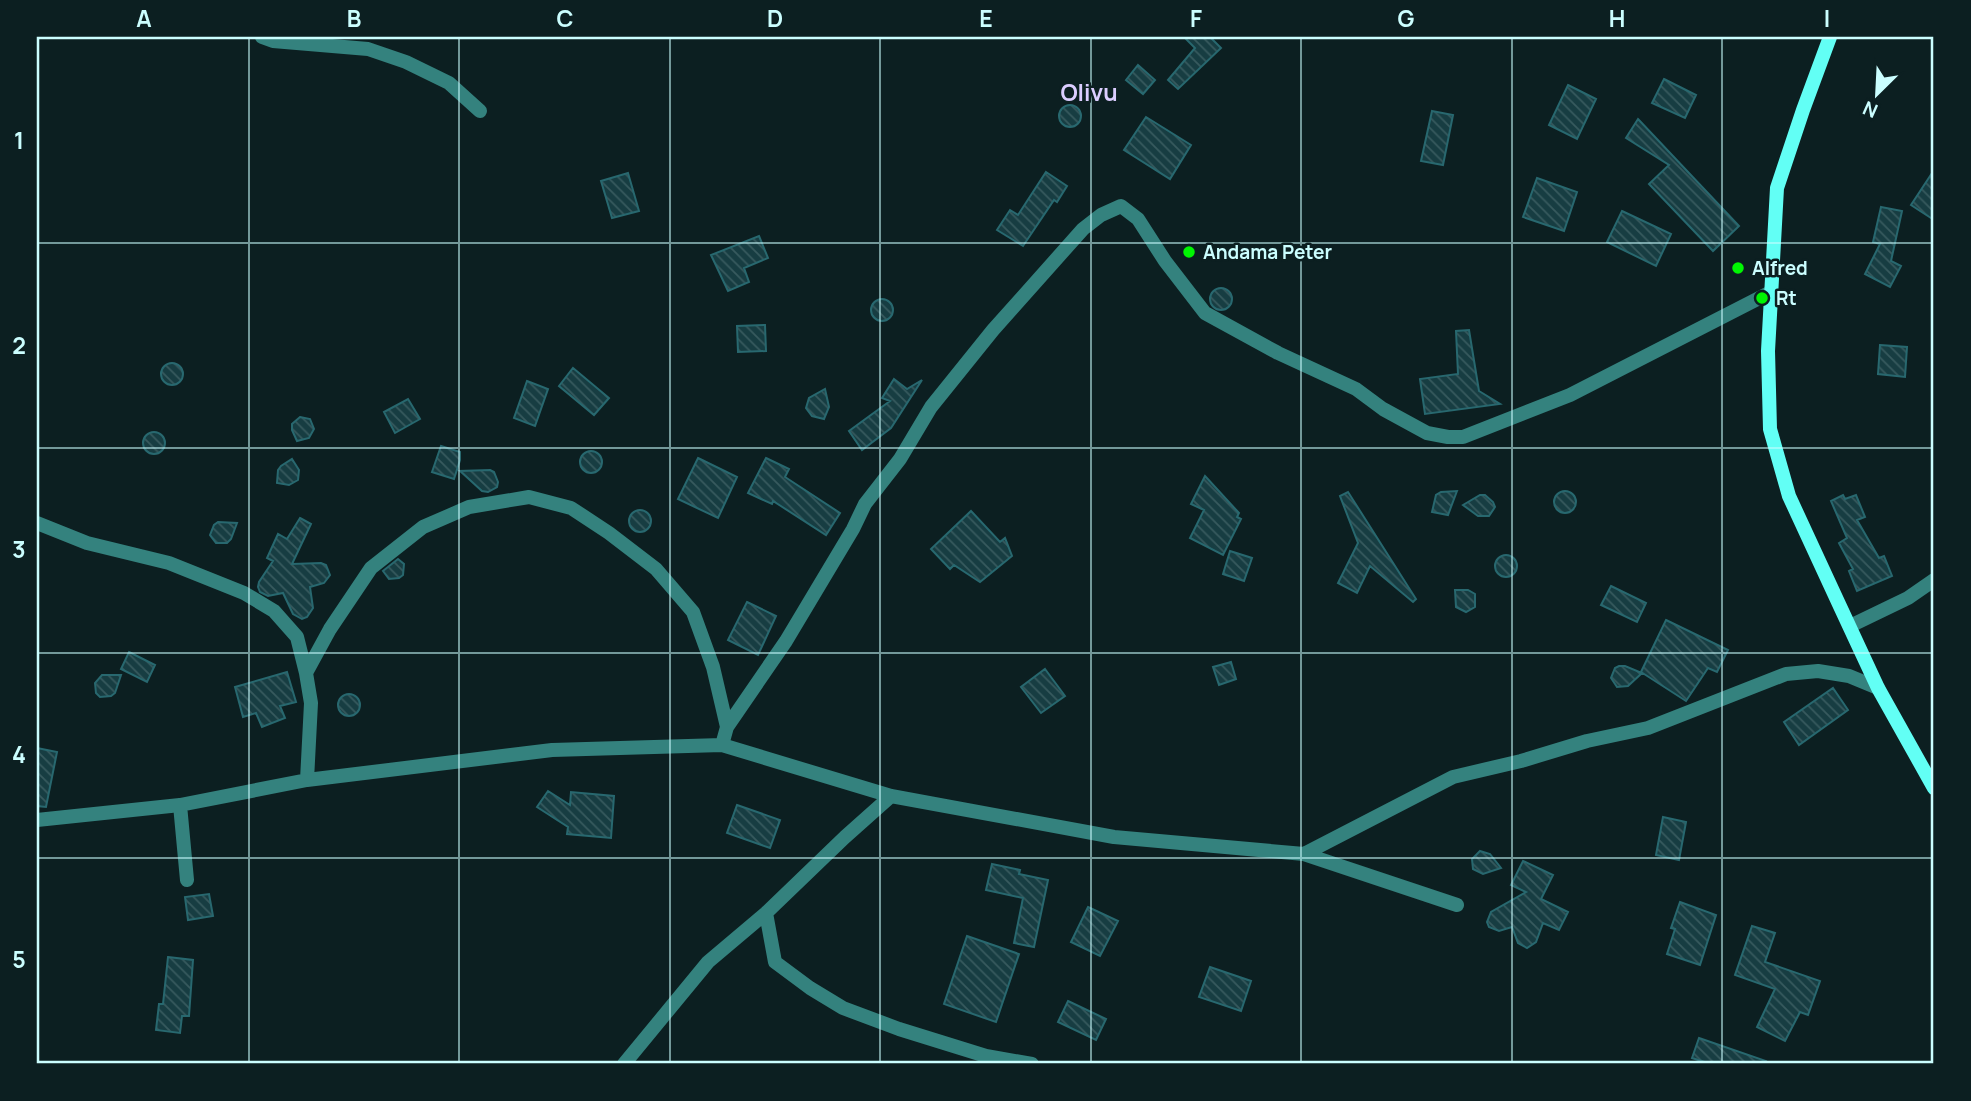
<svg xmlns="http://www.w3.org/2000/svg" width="1971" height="1101" font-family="Manrope,sans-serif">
  <defs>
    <pattern id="building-back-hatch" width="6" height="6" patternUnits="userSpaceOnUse" patternTransform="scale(1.75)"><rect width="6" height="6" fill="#173d42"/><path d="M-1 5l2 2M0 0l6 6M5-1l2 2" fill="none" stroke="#375a5e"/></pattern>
  </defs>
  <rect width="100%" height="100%" fill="#0c1f21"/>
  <path fill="url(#building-back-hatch)" stroke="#28686f" stroke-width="2" d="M1184,37H1210L1221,48L1178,89L1168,80L1195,48Z
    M1138,65L1155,80L1143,94L1126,80Z
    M1664,79L1696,95L1685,118L1652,103Z
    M1568,85L1596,99L1577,139L1549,125Z
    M1059 116a11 11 0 1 1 22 0a11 11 0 1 1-22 0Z
    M1432,111L1453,115L1443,165L1421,161Z
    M1146,117L1191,145L1170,179L1124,150Z
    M1638,119L1739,226L1713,251L1649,184L1669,165L1626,138Z
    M1934,170V220L1911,205Z
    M1046,172L1067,186L1057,202L1054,200L1023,246L997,230L1010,210L1018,215Z
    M628,173L639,211L612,218L601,181Z
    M1537,178L1577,192L1564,231L1523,217Z
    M1881,207L1902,211L1891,261L1901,266L1890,287L1865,274L1880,244L1873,242Z
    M1622,211L1671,234L1656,266L1607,242Z
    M759,236L768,258L744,268L749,282L728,291L711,255Z
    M1210 299a11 11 0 1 1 22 0a11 11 0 1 1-22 0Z
    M871 310a11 11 0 1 1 22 0a11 11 0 1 1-22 0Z
    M765,325L766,351L738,352L737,326Z
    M1469,330L1479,391L1500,404L1425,414L1420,379L1458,374L1456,331Z
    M1880,345L1907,347L1905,377L1878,374Z
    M161 374a11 11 0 1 1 22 0a11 11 0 1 1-22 0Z
    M573,368L609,398L594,415L559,386Z
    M894,379L907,389L922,380L891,428L862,450L849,431L890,401L882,398Z
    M527,381L548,389L535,426L514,418Z
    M825,389L829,407L824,419L812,416L806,408L809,398Z
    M408,399L420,419L395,433L384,412Z
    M300,417L310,419L314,429L309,438L297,441L292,430V424Z
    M143 443a11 11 0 1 1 22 0a11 11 0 1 1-22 0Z
    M441,446L460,452V460L454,479L432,472Z
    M580 462a11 11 0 1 1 22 0a11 11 0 1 1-22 0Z
    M698,458L737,477L718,518L678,499Z
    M766,458L789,469L785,477L840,513L826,535L773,501L772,504L748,493Z
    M292,459L299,470L298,480L289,485L277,483L278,470L281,466Z
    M490,470L494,472L498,482L497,487L488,492L482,491L460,471Z
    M1205,476L1239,513L1237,517L1241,519L1223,555L1190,538L1204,510L1191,504Z
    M1554 502a11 11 0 1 1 22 0a11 11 0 1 1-22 0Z
    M1457,491L1448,515L1432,512L1436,495L1441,492Z
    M1348,492L1416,599L1413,602L1370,566L1357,593L1338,583L1358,543L1340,496Z
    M1480,495H1485L1493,502L1495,507L1489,516H1478L1463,505Z
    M1843,495L1845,499L1856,495L1865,517L1857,520L1879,558L1884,556L1892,576L1857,591L1849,571L1853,569L1839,543L1847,538L1831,501Z
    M629 521a11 11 0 1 1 22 0a11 11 0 1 1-22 0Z
    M971,511L1000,542L1005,538L1012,556L980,582L954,565L950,569L931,549Z
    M300,518L311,524L292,564L321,563L326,565L330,575L324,583L310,587L313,608L307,617L302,619L293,614L283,593L268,596L260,592L258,587L259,582L273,561L267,558L278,534L287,539Z
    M218,522L237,523L231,539L227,543H216L210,535L214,525Z
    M1230,551L1252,558L1244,581L1223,574Z
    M1495 566a11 11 0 1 1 22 0a11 11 0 1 1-22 0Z
    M398,559L404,564L403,575L399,578L389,579L383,571Z
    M1611,586L1646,603L1637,622L1601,605Z
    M1455,590H1468L1475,594V607L1466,612L1456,607Z
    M747,602L776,616L758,655L728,640Z
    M1666,620L1728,650L1717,672L1708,668L1686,701L1641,672Z
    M129,652L155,665L147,682L121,669Z
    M1231,662L1236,679L1219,685L1213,667Z
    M1619,666H1625L1642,673L1628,686L1617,687L1611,678L1615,668Z
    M1045,669L1065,696L1041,713L1021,687Z
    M287,672L296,702L280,706L285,718L262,727L256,713L243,717L235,687Z
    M102,675H121L115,693L111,696L100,697L96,693L95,683Z
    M1833,688L1848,710L1799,745L1784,722Z
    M338 705a11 11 0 1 1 22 0a11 11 0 1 1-22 0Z
    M37,748L57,752L46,807L37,806Z
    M548,791L570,805L571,792L614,796L611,838L567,834L568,827L537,807Z
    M737,805L780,820L770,848L727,833Z
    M1663,817L1686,822L1679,860L1656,855Z
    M1480,851L1490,854L1501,868L1483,874L1473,869L1472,859Z
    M1523,861L1553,875L1541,899L1568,912L1559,930L1543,923L1536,942L1527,948L1518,943L1512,927L1499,931L1489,927L1487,922L1491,912L1526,892L1511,885Z
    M992,864L1020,870L1019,874L1048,880L1034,947L1014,943L1023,898L986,890Z
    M209,894L213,916L188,920L185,897Z
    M1680,902L1716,915L1700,965L1667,954L1675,929L1671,928Z
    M1088,907L1118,921L1100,956L1071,942Z
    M1752,926L1775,933L1765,962L1820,981L1808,1015L1800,1012L1785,1041L1757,1027L1775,989L1735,975Z
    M967,936L1019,954L996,1022L944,1004Z
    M168,957L193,960L189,1016H182L180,1033L156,1030L159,1004H163Z
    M1210,967L1251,981L1241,1011L1199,997Z
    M1068,1001L1106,1019L1096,1040L1058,1022Z
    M1699,1038L1766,1061L1765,1064H1711L1692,1058Z"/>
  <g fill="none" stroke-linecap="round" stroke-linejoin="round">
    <path stroke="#34827e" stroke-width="14" d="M262,37L273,41L368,49L406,62L449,83L480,111
      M37,523L87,543L169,563L244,593L274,611L297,637L306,673L311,703L307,780
      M1850,626L1908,598L1934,580
      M306,673L330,629L371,568L423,527L469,507L529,497L571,508L609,533L656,569L693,612L713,667L727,727
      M722,745L727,727L786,641L853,529L865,504L900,459L931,407L993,330L1083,229L1101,215L1121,206L1138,219L1165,261L1205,313L1278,353L1356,389L1383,409L1427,433L1448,437H1463L1570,395L1771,292
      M180,805L187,880
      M37,820L180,805L307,780L552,750L722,745L891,796L1114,837L1304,854L1457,905
      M1304,854L1453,777L1521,761L1587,741L1648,728L1786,674L1818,671L1849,676L1878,688
      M766,913L775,962L810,988L843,1008L899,1029L986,1056L1032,1064
      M624,1064L708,962L766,913L845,837L891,796"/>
    <path stroke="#62fff5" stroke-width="14" d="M1830,37L1803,110L1777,188L1768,351L1770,429L1789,496L1838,602L1878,688L1934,788"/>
  </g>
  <path fill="none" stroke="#cbfeff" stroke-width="2" stroke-opacity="0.55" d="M249,37V1064M459,37V1064M670,37V1064M880,37V1064M1091,37V1064M1301,37V1064M1512,37V1064M1722,37V1064M37,243H1934M37,448H1934M37,653H1934M37,858H1934"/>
  <g fill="#00f602" stroke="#0c1f21" stroke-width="2.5">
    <circle cx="1189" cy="252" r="7"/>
    <circle cx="1738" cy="268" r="7"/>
    <circle cx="1762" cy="298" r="7"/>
  </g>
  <g text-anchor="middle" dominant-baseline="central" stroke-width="5" stroke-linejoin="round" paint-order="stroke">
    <g font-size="19" font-weight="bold" fill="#cbfeff" stroke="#0c1f21" text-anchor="start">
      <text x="1203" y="252">Andama Peter</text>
      <text x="1752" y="268">Alfred</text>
      <text x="1776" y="298">Rt</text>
    </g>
    <g font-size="23" font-weight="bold" fill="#dbcdff" stroke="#0c1f21">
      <text x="1089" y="92">Olivu</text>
    </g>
  </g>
  <rect width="1971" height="1101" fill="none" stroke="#0c1f21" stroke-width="77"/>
  <g transform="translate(1877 94) rotate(204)" stroke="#0c1f21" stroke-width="5" paint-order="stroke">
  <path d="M0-5L12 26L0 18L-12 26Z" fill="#cbfeff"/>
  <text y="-10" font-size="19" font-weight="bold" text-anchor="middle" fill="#cbfeff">N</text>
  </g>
  <rect x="38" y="38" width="1894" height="1024" fill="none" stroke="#cbfeff" stroke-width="2.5"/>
  <g font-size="23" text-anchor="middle" font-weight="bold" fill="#cbfeff">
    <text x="144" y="27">A</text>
    <text x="354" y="27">B</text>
    <text x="565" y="27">C</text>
    <text x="775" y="27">D</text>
    <text x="986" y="27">E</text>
    <text x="1196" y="27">F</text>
    <text x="1406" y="27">G</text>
    <text x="1617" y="27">H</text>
    <text x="1827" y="27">I</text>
    <text x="19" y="149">1</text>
    <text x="19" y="354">2</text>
    <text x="19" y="558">3</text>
    <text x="19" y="763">4</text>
    <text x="19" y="968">5</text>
  </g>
</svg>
